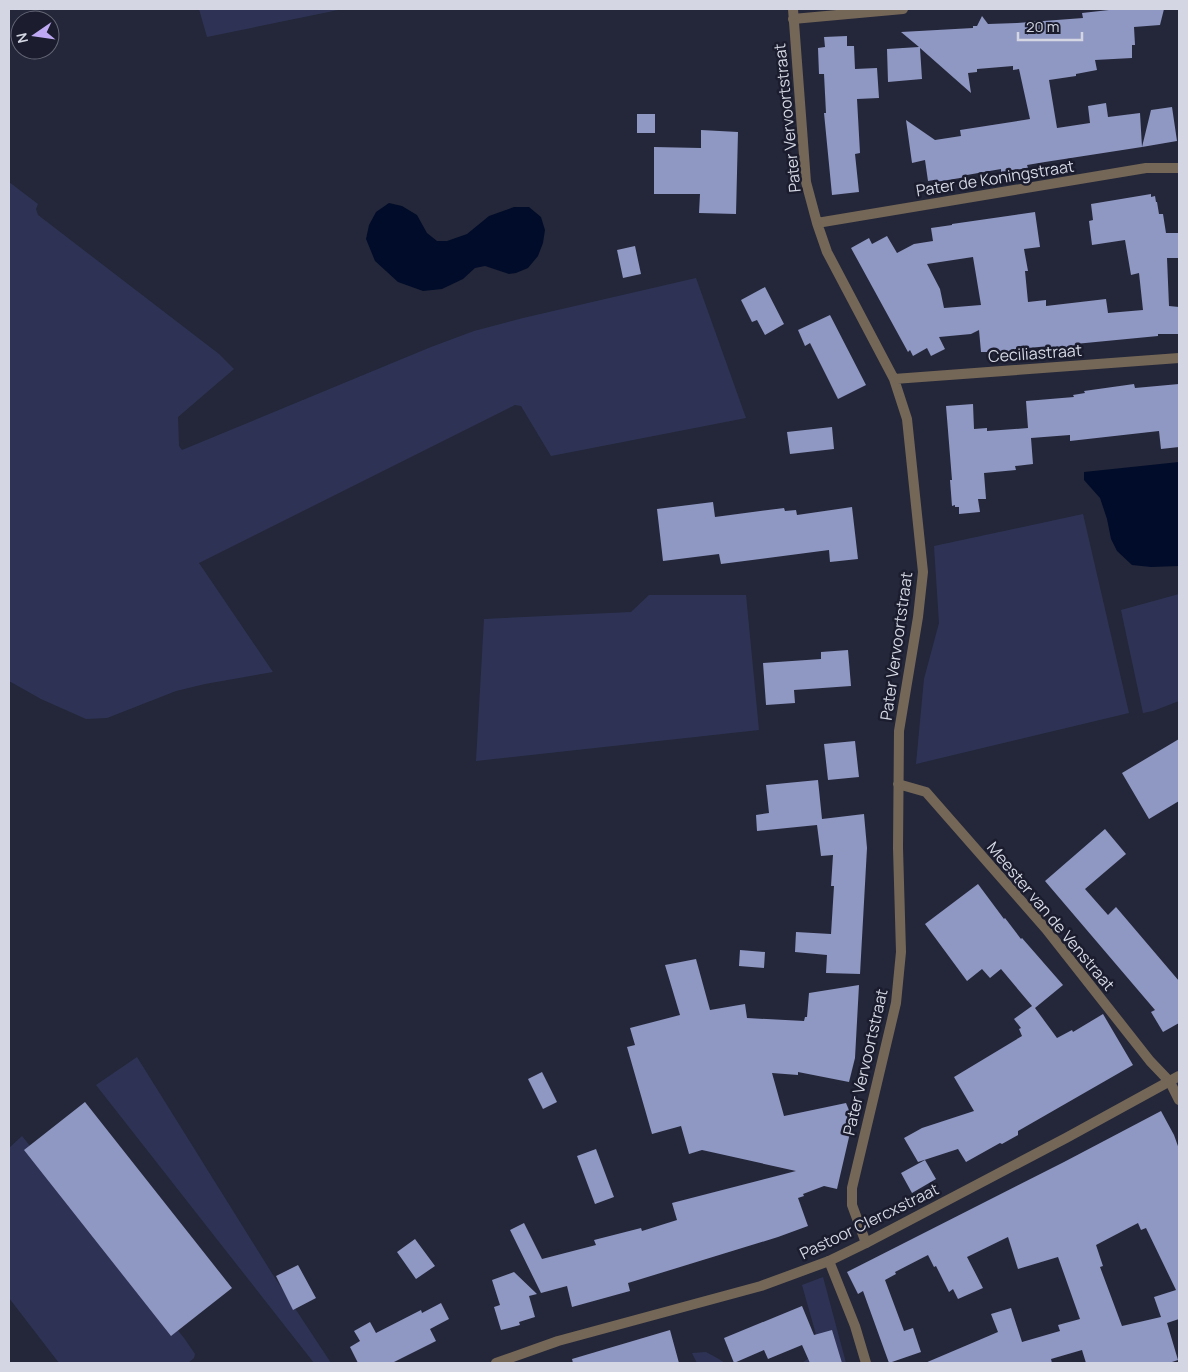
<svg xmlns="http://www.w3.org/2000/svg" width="1188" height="1372" font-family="Manrope,sans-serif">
  <rect width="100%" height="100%" fill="#242739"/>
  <path fill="#2e3355" d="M199,9H343L207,37Z
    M9,182L38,204L36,209L38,215L219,354L234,369L178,417L179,446L182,450L431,347L474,331L523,318L696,278L746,418L551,456L521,406L515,405L199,563L273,672L205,684L176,691L107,718L86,719L41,699L9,681Z
    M1083,514L1129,713L916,764L924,679L939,623L934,546Z
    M1179,594V701L1153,711L1143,713L1121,610Z
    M649,595H746L759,730L476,761L484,619L631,612Z
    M137,1057L273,1275L331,1363H314L96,1085Z
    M22,1136L184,1338L195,1354L194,1358L188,1363H59L9,1298V1148Z
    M823,1277L846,1363H802L809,1358L817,1338L802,1285Z
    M706,1352L717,1358L725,1363H697L692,1353Z"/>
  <path fill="#000c29" d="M389,203L402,206L417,215L427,233L437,241H447L467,234L489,216L514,207H529L541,217L545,230L543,243L538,256L528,268L516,273L509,274L485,266L475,268L463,279L442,289L423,291L398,282L375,261L366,239L369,225L376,212Z
    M1179,462V566L1151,567L1132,565L1117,551L1111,539L1107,519L1100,498L1084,480V472Z"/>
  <path fill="#8f97c3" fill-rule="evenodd" d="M1118,9H1164L1160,25L1134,27L1135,45H1132V58L1095,60L1097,70L1076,74V76L1049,80L1057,128L1090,123L1088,106L1106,103L1108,117L1140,113L1142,147L1045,162L1027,165L1028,168L1001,172V169L967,175L966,177L936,182L934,180L928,181L925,160L912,163L906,120L935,140L961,136L960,130L1030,119L1019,69L1013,70V66L977,69V72L968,73L971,93L920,48L922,79L888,82L887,49L919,47L901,32L973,28V26H977L982,16L988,24L1017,23L1083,18L1082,13Z
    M847,36V46H854L855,69L877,68L879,98L857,99L860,153L855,154L859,192L832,195L824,113H826L824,74H819L818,48L825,47L824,37Z
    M1172,107L1177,141L1142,147L1151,110Z
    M637,114H655V133H637Z
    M701,130L738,132L736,214L699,213L700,194H654V147L701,148Z
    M1151,194V197L1155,196L1156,202H1157L1159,214H1163L1166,233H1179V258H1167L1169,306L1179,307V334H1158V336L1075,344L1076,348L1050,349V346L1015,349V352L988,354V352H981L979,330L971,334L939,337L945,349L931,356L927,348L913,356L910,350L908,352L851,248L869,238L872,244L887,236L897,253L914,244L933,241L931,228L952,225V224L1035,212L1040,247L1024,249L1028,271H1025L1028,302L1046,300V306L1106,299L1108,313L1143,310L1139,273L1131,275L1125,240L1092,245L1089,221L1093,220L1091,204ZM973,257L981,305L944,308L940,289L927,264Z
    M635,246L641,274L623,278L617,250Z
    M765,287L784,324L765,335L757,320L752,322L741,300Z
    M830,315L866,385L838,399L810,343L805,346L798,330Z
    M1134,384L1135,388L1179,384V447L1161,449L1159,431L1070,441V435L1031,438L1033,464L1015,466L1016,470L984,473L986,499H978L980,512L959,514V507H955V505L952,506L950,480H952L946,406L973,404L974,429L987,428V431L1028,428L1026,401L1074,397L1073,395L1085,393L1084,391Z
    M832,427L834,449L790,454L787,432Z
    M713,502L715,517L784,508L785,511L796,510L797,515L852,507L858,559L830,562L829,550L721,564L719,554L663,561L657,509Z
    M848,650L851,686L794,690L795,703L766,705L763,663L821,659V652Z
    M1179,739V801L1149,819L1122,773Z
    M855,741L859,777L828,780L824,744Z
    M818,780L822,819L864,814L867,848L860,974L826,973L827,955L795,952L796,932L831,934L834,886H831L833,855L821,856L817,825L757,831L756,815L769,813L766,785Z
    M1105,829L1126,854L1085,889L1108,915L1116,907L1179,981V1023L1163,1032L1151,1012L1155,1010L1045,881Z
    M978,884L1004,919L1005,918L1021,939L1022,938L1063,985L1035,1008L1057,1038L1072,1030L1073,1032L1103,1014L1133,1065L1018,1131V1135L1002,1144L1000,1143L966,1162L958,1149L918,1162L904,1138L922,1128L974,1111L954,1077L1022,1036L1019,1029L1021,1028L1014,1019L1032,1006L1001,969L990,978L982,969L967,981L925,924Z
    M740,950L765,952L764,968L739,966Z
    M696,959L710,1010L745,1004L747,1018L804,1021L805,1017H807L809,993L859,985L855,1058L849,1082L798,1072V1075L772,1073L784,1116L846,1103L853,1120L837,1189L824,1186L803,1194L804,1196L798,1198L808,1226L778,1237L628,1283L630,1291L572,1307L567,1286L541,1293L510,1230L524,1223L542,1259L596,1245L594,1240L641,1228L642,1231L677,1220L672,1203L796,1171L702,1150L689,1154L681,1126L652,1134L627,1047L635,1045L630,1028L680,1015L665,965Z
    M542,1072L557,1102L543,1109L528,1079Z
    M85,1102L232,1288L171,1336L24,1150Z
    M1161,1111L1174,1135L1179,1149V1319L1167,1323L1178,1360L1169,1363H1086L1082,1350L1051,1359L1052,1363H925L998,1332L991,1314L1011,1308L1022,1342L1060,1331L1058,1325L1080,1319L1058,1257L1018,1269L1008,1237L967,1257L983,1288L958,1299L953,1289L949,1292L936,1266L934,1267L928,1255L895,1272L896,1274L885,1280L904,1331L913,1328L921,1352L889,1363L863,1291L858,1294L847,1272L1064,1162ZM1138,1223L1141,1230L1146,1228L1176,1290L1154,1297L1161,1317L1122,1326L1100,1267L1103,1266L1096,1245Z
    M596,1149L614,1197L595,1204L577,1156Z
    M925,1160L936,1179L912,1193L901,1173Z
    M415,1239L435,1266L416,1279L397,1252Z
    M298,1265L316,1298L293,1310L276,1276Z
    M514,1272L537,1294L529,1296L535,1317L519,1322L520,1325L501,1330L494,1307L500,1305L492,1280Z
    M441,1303L449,1319L430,1329L436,1341L392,1363H358L350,1347L360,1341L354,1331L370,1322L376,1333L421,1310L422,1313Z
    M802,1306L814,1335L832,1330L842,1363H810L802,1345L768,1359L764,1350L734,1363L724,1338Z
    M670,1330L679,1363H573L572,1359Z"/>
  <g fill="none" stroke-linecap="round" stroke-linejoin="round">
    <path stroke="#746757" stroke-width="10" d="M793,9L806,182L817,223L827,252L894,379L907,419L923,572L918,617L899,731L898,848L901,952L896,1003L852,1188V1205L866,1243
      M793,19L903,9
      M817,223L1146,168H1179
      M894,379L1179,358
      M898,784L926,792L1046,929L1150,1061L1170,1082L1179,1100
      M829,1261L855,1326L866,1363"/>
    <path stroke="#746757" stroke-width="10" d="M496,1363L558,1341L761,1286L829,1261L866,1243L1066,1138L1179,1076"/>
  </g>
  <g text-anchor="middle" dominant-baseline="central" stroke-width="5" stroke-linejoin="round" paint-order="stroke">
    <g font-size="16" fill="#d4d7e3" stroke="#1b1d2e">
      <text transform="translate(787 118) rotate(-96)">Pater Vervoortstraat</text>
      <text transform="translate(995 178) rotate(-9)">Pater de Koningstraat</text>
      <text transform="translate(1035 353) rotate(-4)">Ceciliastraat</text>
      <text transform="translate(896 646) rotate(-82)">Pater Vervoortstraat</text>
      <text transform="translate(1051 916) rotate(50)">Meester van de Venstraat</text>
      <text transform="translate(865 1062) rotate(-77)">Pater Vervoortstraat</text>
      <text transform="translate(869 1221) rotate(-26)">Pastoor Clercxstraat</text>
    </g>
  </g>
  <rect width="1188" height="1372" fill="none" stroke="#d4d7e3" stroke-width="20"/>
  <g transform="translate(35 35) rotate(257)"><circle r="24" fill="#1b1d2e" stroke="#656776"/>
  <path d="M0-4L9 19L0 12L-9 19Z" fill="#bfa9f4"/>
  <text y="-8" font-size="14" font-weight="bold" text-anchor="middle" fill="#d4d7e3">N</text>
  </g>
  <path d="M1018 32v8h64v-8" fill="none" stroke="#d4d7e3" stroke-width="2.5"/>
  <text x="1026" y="32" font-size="15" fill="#d4d7e3" stroke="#1b1d2e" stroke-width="4" paint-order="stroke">20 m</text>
</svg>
